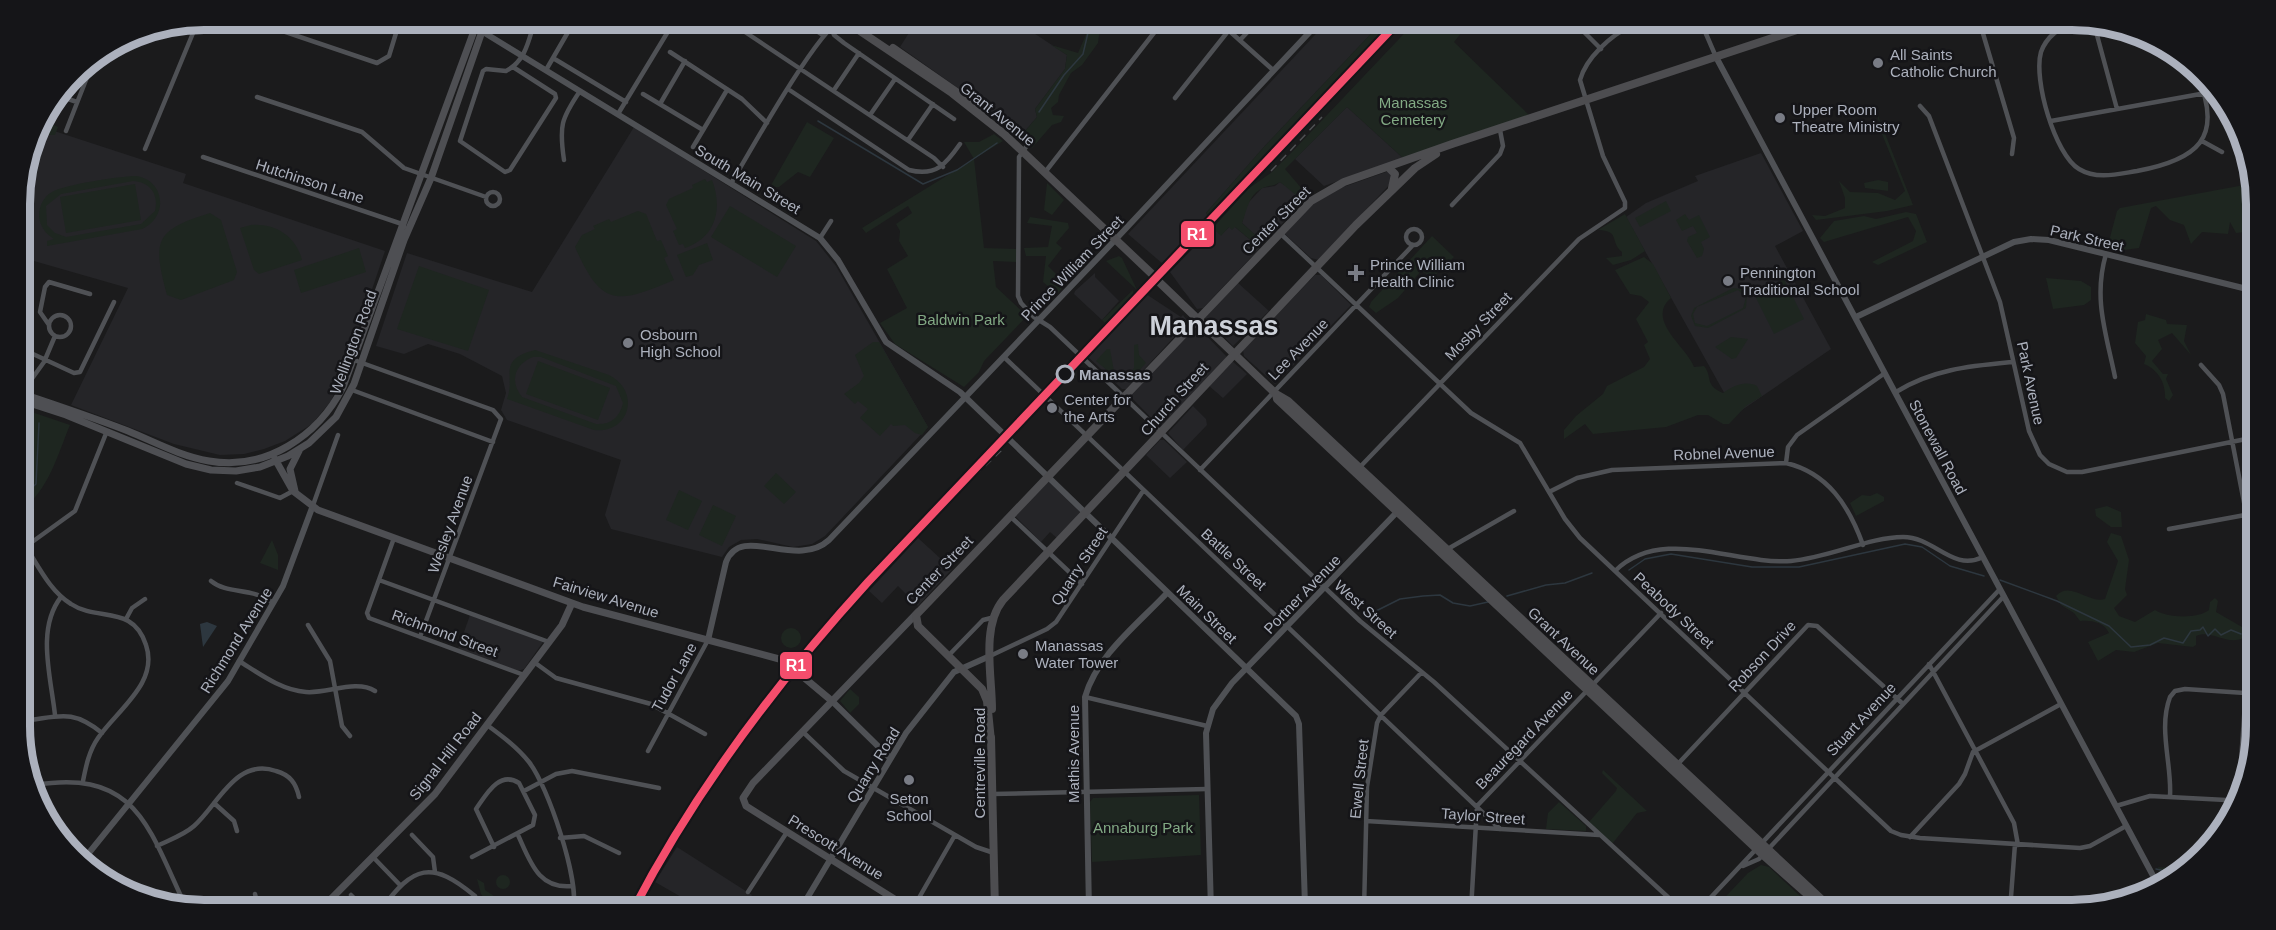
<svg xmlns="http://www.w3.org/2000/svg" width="2276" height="930" font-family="Helvetica,sans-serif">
  <rect width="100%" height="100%" fill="#1b1b1c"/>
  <path fill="#252528" d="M917,20H1014L1067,55L1065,69L1035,109L1037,117L1020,137L982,105L900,47Z
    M1329,20H1384L1263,148L1206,213L1208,216L1163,264L1128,234Z
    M1347,107L1403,158L1324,186L1295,159Z
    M39,126L186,174L183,183L385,251L343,375L331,401L312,424L285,441L264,449L244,454L220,455L174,444L71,405L128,288L20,257V231Z
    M634,127L816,241L836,266L928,427L825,536L812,544L793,547L757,539L741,540L729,547L722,557L611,529L605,515L621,460L507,420L501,410L506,393L502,376L460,354L428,344L404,354L376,346L407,253L532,292Z
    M1761,153L1803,231L1775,246L1831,349L1736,414L1626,217L1646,203L1698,181L1695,176Z
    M1386,172H1390L1392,182L1319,260L1311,258L1285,234L1309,207L1332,191Z
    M1280,182L1305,199L1264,243L1242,223L1247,204L1262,188L1275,186Z
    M1229,227H1235L1260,248L1203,308L1197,309L1170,272L1213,228L1221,235Z
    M1095,273V277L1119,301L1102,320L1074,294L1075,291Z
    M1315,275H1321L1351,305L1275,384L1244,356L1243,350Z
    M1237,282L1269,311L1233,346L1204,317Z
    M1146,294L1181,317L1183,315L1188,322L1126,389H1122L1087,356Z
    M1197,326L1227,357L1162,429L1129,395Z
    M1232,361L1247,374L1223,398L1208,385Z
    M1193,406L1206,419L1207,425L1183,450L1168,433Z
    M1160,440H1164L1187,462L1170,478L1146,455Z
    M1047,482H1050L1081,511L1058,539L1050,532L1041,542L1015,516Z
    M918,538L952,569L918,606L898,586L882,603L869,591Z
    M470,615L543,642L524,669L518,671L458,649Z
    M677,847L752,895L742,910H704L655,882Z"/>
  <path fill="#1e2620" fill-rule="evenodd" d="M1088,20H1111L1099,35L1098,43L1082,65L1071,73L1059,95L1058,102L1051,108L1053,115L1064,116L1061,122L1052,125L1032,148L1020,137L1037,117L1035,109L1065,69L1067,55L1051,45L1078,53L1088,30Z
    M1384,20H1394L1208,216L1206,213L1263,148Z
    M1417,20H1460L1462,32L1454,42L1530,116L1403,158L1347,107L1285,169L1308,196L1302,200L1280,182C1273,187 1267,185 1261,189C1248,196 1247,211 1242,223L1263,242L1259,247L1235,227L1232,230L1229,227L1221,236L1213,228L1248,189L1272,172L1291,153Z
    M1877,113L1913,205L1887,211L1816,220L1812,215L1825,216L1845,208V198L1839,181L1850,192L1878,193L1895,200L1905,191L1880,129Z
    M42,119L58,127L55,135H47L42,140V152L20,236V219L24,209C13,194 33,141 39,122Z
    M807,122L834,138L810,177L798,172L779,187H770Z
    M994,134L1003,141L974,159L984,248L1017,249L1016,262L993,261L996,287L1027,316L984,361L979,372L964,387L895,344L880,323L907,308L887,269L908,256L899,241L900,231L896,224L912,213L908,206L866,233L862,228L974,159L964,142H979Z
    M136,176C165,180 169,217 142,229L47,246V241L54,239C46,234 40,227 39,216C39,207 43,197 52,192C63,185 120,176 136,176ZM133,181C150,182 159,194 155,211L141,224L66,237L55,233L47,225L46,206L61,194Z
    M705,179L707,182L712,180C723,209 716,237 685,248L683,244L679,245L673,231L677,229L666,205L669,199L693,188L692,185Z
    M1878,180L1888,182V191L1865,188L1864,183Z
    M1047,183L1064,200L1052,215L1044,210Z
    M2255,183L2253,238H2249L2246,232L2236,233L2230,222L2228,234L2202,232L2191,244L2184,225L2170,220L2156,206L2151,208L2139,248L2124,250L2108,245L2117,211L2120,208Z
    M135,184L141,220L66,233L60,197Z
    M1666,201L1671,211L1640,227L1635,218Z
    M730,206L796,246L777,277L711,237Z
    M638,211L646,214L657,241L661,240L668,256L664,258L674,280C617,304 602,308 575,247L582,235L595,229L593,226L609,219L611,222Z
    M1906,212L1916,214L1927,242L1878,265L1872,262L1913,241L1916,231L1908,217L1824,242L1820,238L1834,221L1864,216L1876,219Z
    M210,213L221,220L237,272L234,280L181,300L167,295C152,240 155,230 210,213Z
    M1625,214L1645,251L1631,260L1613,265L1606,258L1622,256V252C1609,241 1621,231 1598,230Z
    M1685,214L1689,220L1699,215L1710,237L1701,242L1704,249L1702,256L1697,258L1687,241L1688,237L1697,233L1693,226L1682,231L1676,220Z
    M1030,217L1068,223L1069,228L1056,243L1062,248L1048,266L1066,284L1057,294L1043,282L1046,256H1026L1024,248L1048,247L1052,226L1027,223Z
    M251,225C275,223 296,236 302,260L259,274L254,270L240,228Z
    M1432,236L1454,257L1433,277L1421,271L1398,298L1376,313L1369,307L1371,302Z
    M707,243L713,260L699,265L693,275L686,277L677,255Z
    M359,248L366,272L301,293L294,270Z
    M1119,256L1122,258L1137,290L1106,261Z
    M1644,257L1653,264L1671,298C1645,320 1687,347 1694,367L1704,366C1713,377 1704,385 1723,393C1733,386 1745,380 1757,386L1762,396L1746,406L1729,424H1723L1708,415H1698L1666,427L1593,434L1585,424L1564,439V430L1576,416L1603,394L1607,386L1644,367L1650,359L1644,345L1648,342L1636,319L1649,302L1641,296L1630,294L1615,270Z
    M419,266L489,290L468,351L397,329Z
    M2046,278L2081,281L2091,287V300L2084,305L2053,309Z
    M1784,279L1804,319L1774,334L1754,294Z
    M1733,288L1741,289L1747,294L1746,308L1708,328L1695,326L1691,316L1694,308ZM1738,290L1746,297L1743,308L1707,326L1695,323L1693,314L1697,307Z
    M1133,290V296L1105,323L1102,320Z
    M2146,314L2166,320L2167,324L2187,325L2184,341L2191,355L2172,333L2158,340L2162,349L2152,361L2163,374H2168L2166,379L2173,395L2169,401L2165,398C2166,382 2157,369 2144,364L2146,356L2135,343L2138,322L2145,320Z
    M1731,337L1748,339L1736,358L1732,359L1715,347Z
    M873,342H879L928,427L922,435L915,433L905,425L893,426L891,424L880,436L860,418L868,409L858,401L855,404L844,394L859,383L864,376L855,355Z
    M1138,344L1139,355L1146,363L1133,377L1129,375L1134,368V345Z
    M1107,349H1110L1115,377L1096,361Z
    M535,350L609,375C641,391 630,434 594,430L507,399C516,376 496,360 535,350ZM533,357H541L616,386L623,403C620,417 611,425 596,424L522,397C509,381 515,364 533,357Z
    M538,361L610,388L598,420L526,394Z
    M20,408L70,425C57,456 49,490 21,510Z
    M776,473L796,492L784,504L764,486Z
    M679,490L702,501L688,530L666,520Z
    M1877,493L1884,497V501L1856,516L1850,503L1862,495L1870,496Z
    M713,505L736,516L722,546L699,535Z
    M2107,506L2121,512L2122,527H2111L2096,516L2095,509Z
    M2111,533L2121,536L2129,560L2125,589L2127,595L2114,608L2119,616L2135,622L2155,610C2167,618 2198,619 2209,610L2210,602L2215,598L2218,601L2216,612L2242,627L2243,638C2227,646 2211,629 2196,636V645L2193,647L2158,643L2134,652L2116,650L2098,661L2088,642L2109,633C2104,622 2091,620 2080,621L2074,613L2061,605L2056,596C2070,580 2089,604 2105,599L2118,561L2107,542Z
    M272,540L278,555V570L260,563Z
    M781 638a10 10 0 1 1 20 0a10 10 0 1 1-20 0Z
    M850,689L859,697V704L850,713L840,701Z
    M1603,770L1647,811L1637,813L1612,844L1589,822L1616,791L1617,788L1602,773Z
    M1199,795L1201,855L1092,862L1090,802L1093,798Z
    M1559,802L1586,826V831L1546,829L1548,813Z
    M1761,865L1769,867L1815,910H1713L1748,873Z
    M2158,867L2186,869L2175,879L2164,883Z
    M496 882a7 7 0 1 1 14 0a7 7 0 1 1-14 0Z
    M477,879L484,883L485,890L494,896L490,898L493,906L489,910H480L487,902L481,894Z"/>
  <path fill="#2d373f" d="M207,622L217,626L203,647L200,624Z"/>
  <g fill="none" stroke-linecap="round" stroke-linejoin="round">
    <path stroke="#2d373f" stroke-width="1.5" d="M1039,112L1064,75L1083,54L1091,20
      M818,121L923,184L957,170L997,143
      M21,497L36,484L39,423
      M1629,570L1645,559L1671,554L1752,567H1799L1905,544L1922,547L1950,566L1984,576
      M2000,580L2057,601L2109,626L2131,647L2150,645L2164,638L2183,643L2191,631L2200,630L2203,627L2208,636L2215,629L2221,635L2231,630L2241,634
      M1507,596L1546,585L1565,583L1592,573
      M1364,617L1400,599L1423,596L1440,595L1453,603L1470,606L1488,602
      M2156,869L2161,870L2169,881"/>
    <path stroke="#4f5155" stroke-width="4.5" d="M250,20L377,63L389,56L400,20
      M727,20L934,158L943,167
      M800,20L824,36
      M1217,20L1273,70
      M1284,20H1285
      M1572,20L1601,49
      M1700,20L1716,57
      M1979,20L2014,138L2012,154
      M2078,21C2062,26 2047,35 2041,52C2033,79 2055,155 2079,169C2097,180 2118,174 2137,171C2196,160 2225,139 2197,75
      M2094,24L2117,109
      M831,27L834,35L844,43L954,119
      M1240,40L1259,20
      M670,52L742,99L767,123
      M553,58L626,102
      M513,67L555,94L556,98L510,170L505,172L460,141L483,71L486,69L506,71C526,61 529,39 535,20
      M546,70L575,20
      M788,89L909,170C936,177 946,164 960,144
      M834,90L859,53
      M643,94L703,130
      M59,96L77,102
      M257,97L362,132L404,168L486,197
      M1175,98L1229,30
      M660,104L685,61
      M1920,106L1929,116L2000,302L2029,431L2040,455L2049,464L2067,472H2082L2256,437
      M618,114L675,20
      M870,115L895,79
      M2051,121L2217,91
      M66,131L95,57
      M908,140L933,104
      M2202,141L2222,152
      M693,147L727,90
      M1026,147L1019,157L1018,296L1021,303L1034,317L1050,327L1360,621L1434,682L1682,910
      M145,149L198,21
      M203,157L402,224L404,227
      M564,160C559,126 561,119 580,91
      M1046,171L1164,20
      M732,182C749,153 817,31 841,20
      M486 199a7 7 0 1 1 14 0a7 7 0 1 1-14 0Z
      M1452,205L1500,154L1503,146L1500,130
      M1406 237a8 8 0 1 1 16 0a8 8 0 1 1-16 0Z
      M1281,234L1471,413L1520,443L1565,519L1580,538L1891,831L1901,835L1920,838L2080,848L2090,846L2126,826
      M820,238L831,221
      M2106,254C2093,298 2106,333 2115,377
      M49 326a11 11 0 1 1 22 0a11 11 0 1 1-22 0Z
      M49,325L40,312L45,287L49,282L90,294
      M20,348L74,373L80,372L114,302
      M1004,357L1500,829
      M354,360L493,410L501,419L420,637
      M352,390L493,442
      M1896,392C1933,369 1971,366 2013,362
      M25,397L31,380L44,362L55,336
      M1786,463L1788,447L1797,435L1885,373
      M1359,468L1579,239L1625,208V202L1603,156L1580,80C1586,58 1611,35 1631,26
      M1200,470L1413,245
      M237,483L280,498L293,491
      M1549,492L1577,478L1612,470L1786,463C1828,473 1849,506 1863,545
      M312,508L338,435
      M1010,516L1082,584
      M2169,529L2256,513
      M394,538L367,613L369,618L524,675
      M26,547C39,567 50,591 71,604C98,622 133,604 146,645C159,683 117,710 98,738C89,751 86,766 83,781
      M21,550L75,511L107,431
      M1446,550L1514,511
      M1615,571C1662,525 1734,565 1791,561C1829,558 1869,537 1903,537C1935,537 1952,572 1983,557
      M379,580L549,642
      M211,581C228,595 253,587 273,603
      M126,619L132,608L145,599
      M308,625L330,661L342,726L350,736
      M949,655L983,620L995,617
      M990,656L1047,629L1056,622L1143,491
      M239,661C260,674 281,690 306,692C327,694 356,679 375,691
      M534,662L556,678L651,704L705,734
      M1929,664L2014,823L2018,845
      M1085,697L1207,726
      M55,715C51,677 36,629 61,597
      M21,721C57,718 70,707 102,733
      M487,725C502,736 517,747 529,762C548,786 580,881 573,910
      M803,732L844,771L976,847L994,853
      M648,751L708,640
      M1676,766L1808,625L1817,626L1903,704
      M39,784L40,796
      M35,785C138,768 149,830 186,907
      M524,791L556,774L572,771L659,788
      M992,794L1207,789
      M2170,796C2172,764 2158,729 2170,697L2175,691L2185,689L2245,693
      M214,803L234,821L237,831
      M2116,806L2150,796L2226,800L2234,797L2239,790L2255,559L2223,394L2219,385L2201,365
      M1366,821L1599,835
      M412,835L433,857L435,872
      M518,835C530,861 538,890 573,886
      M1910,837L1959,784L1965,774L1973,752L2061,704
      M560,838L584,836L619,853
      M157,846C169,840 184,835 194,826C218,805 236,757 276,771C290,775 296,783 299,797
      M373,857L400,885
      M472,857L533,825L535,815L519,783C499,770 486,795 476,809L494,847
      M1743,866L1759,859L2004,596
      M748,892L787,832
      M255,894L259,910
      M351,895L366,910
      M381,910C413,865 432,860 475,896
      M912,910L955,835
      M1364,910L1367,787L1377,723L1381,715L1421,673
      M1471,910L1477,806L1661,613
      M1699,910L2000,589
      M2010,910L2015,844"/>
    <path stroke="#4f5155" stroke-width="6" d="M475,27L820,238L838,260L886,342L960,392L1296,716L1299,724L1305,905
      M1716,57L2158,885
      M1856,317L2014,242L2031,239L2049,240L2255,291
      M708,640L726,562C741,523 796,570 829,540L1116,239L1321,20
      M832,701L890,758
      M84,859L228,681L283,586L312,508
      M800,910L906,733L954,672L990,656
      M1089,910L1085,697C1097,655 1138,624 1167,593
      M1211,910L1206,733L1213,709L1232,683L1399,510"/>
    <path stroke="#4e4f53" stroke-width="7" d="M20,393C56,405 92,417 128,431C155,442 180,456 209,461C266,471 318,436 343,387L478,20
      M20,400L66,415L186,464L211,470L236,471L260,467L288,456L309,443L336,417L354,384L404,240L431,178L486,20
      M275,459L293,491L318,510L583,607L783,660L832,701
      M295,491L290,469L299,451
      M320,910L435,794L562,625L572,603
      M912,910L746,806L743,798L753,783L918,612"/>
    <path stroke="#4d4d50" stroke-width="8" d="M841,20L844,24L857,29L952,93L1004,134L1152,274
      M831,27L832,20
      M893,48L984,111
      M1158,281L1276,394L1288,401L1833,910
      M1276,394L1277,399L1763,855L1825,910
      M1264,910L1325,904L1451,910"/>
    <path stroke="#4d4d50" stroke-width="8" d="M1388,167L1395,174L1392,188
      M992,709C992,676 981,627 1003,600L1356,225L1415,168L1436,154
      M991,737L995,910
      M991,741L987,701L982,689L918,626L916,615L1311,201L1344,182L1452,144L1827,20"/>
    <path stroke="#4f5154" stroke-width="1.5" stroke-dasharray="8 6" stroke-linecap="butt" d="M1271,171L1322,117
      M955,495L1003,449"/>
    <g stroke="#151518" stroke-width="12">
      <path id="rail-1" d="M633,910C696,789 776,683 868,582L1400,20"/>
    </g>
    <use href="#rail-1" stroke="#f44d6c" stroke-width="8"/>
  </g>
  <g fill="#797c85" stroke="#151518" stroke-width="2">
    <circle cx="1878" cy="63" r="6"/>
    <circle cx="1780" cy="118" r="6"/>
    <path d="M1353 264h6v6h6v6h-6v6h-6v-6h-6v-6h6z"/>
    <circle cx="1728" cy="281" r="6"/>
    <circle cx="628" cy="343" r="6"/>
    <circle cx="1052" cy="408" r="6"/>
    <circle cx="1023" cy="654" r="6"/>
    <circle cx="909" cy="780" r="6"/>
  </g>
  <circle fill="#151518" stroke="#acb1bd" stroke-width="3" cx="1065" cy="374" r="8"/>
  <g text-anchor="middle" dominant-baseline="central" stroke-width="5" stroke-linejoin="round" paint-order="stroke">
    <g font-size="15" fill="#acb1bd" stroke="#151518" text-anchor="start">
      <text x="1890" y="54">All Saints<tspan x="1890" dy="17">Catholic Church</tspan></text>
      <text x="1792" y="109">Upper Room<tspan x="1792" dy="17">Theatre Ministry</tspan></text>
      <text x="1370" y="264">Prince William<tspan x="1370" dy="17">Health Clinic</tspan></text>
      <text x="1740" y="272">Pennington<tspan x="1740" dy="17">Traditional School</tspan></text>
      <text x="640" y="334">Osbourn<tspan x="640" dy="17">High School</tspan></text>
      <text x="1064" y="399">Center for<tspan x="1064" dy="17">the Arts</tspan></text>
      <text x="1035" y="645">Manassas<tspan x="1035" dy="17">Water Tower</tspan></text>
      <text x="909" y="798" text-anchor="middle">Seton<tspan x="909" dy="17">School</tspan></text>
    </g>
    <g font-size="15" fill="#82a984" stroke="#151518">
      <text x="1413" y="102">Manassas<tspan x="1413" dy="17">Cemetery</tspan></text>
      <text x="961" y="319">Baldwin Park</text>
      <text x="1143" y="827">Annaburg Park</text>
    </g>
    <g font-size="15" fill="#acb1bd" stroke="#151518">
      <text transform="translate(998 114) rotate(39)">Grant Avenue</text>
      <text transform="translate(748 179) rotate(31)">South Main Street</text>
      <text transform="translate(310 181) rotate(18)">Hutchinson Lane</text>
      <text transform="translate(1276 220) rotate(-45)">Center Street</text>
      <text transform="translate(2087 238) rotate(13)">Park Street</text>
      <text transform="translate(1072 268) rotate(-46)">Prince William Street</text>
      <text transform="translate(1478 326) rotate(-46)">Mosby Street</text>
      <text transform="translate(353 342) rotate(-70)">Wellington Road</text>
      <text transform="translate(1298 349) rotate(-46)">Lee Avenue</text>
      <text transform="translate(2031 383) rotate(78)">Park Avenue</text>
      <text transform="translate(1174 399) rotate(-48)">Church Street</text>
      <text transform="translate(1938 447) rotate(62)">Stonewall Road</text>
      <text transform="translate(1724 453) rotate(-2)">Robnel Avenue</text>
      <text transform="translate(450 524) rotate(-70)">Wesley Avenue</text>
      <text transform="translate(1234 559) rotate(43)">Battle Street</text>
      <text transform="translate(1079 566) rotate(-57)">Quarry Street</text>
      <text transform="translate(939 570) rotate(-46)">Center Street</text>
      <text transform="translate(1302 594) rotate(-46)">Portner Avenue</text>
      <text transform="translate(606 597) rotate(17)">Fairview Avenue</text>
      <text transform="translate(1366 609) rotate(42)">West Street</text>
      <text transform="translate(1674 610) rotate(43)">Peabody Street</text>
      <text transform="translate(1207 614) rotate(44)">Main Street</text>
      <text transform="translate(445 633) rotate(20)">Richmond Street</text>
      <text transform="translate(236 640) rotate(-58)">Richmond Avenue</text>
      <text transform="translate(1564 641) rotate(43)">Grant Avenue</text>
      <text transform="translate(1762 656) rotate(-47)">Robson Drive</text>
      <text transform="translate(674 677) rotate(-61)">Tudor Lane</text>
      <text transform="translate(1861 719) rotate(-47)">Stuart Avenue</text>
      <text transform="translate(1524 739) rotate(-46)">Beauregard Avenue</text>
      <text transform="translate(1073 754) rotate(-90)">Mathis Avenue</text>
      <text transform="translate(445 756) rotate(-52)">Signal Hill Road</text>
      <text transform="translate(979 763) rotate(-90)">Centreville Road</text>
      <text transform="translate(873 765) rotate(-58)">Quarry Road</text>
      <text transform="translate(1359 779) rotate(-84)">Ewell Street</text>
      <text transform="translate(1483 816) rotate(4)">Taylor Street</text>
      <text transform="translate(836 847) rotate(32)">Prescott Avenue</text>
    </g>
    <g font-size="15" font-weight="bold" fill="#acb1bd" stroke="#151518" text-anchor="start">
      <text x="1079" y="374">Manassas</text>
    </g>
    <g font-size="27" font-weight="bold" fill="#cdd1d9" stroke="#151518">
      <text x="1214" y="326">Manassas</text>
    </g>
  </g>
  <path d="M0 0H2276V930H0ZM204 30H2072A174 174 0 0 1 2246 204V726A174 174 0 0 1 2072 900H204A174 174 0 0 1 30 726V204A174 174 0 0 1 204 30Z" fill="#151518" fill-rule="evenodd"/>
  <path fill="none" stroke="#acb1bd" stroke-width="8" d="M204 30H2072A174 174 0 0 1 2246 204V726A174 174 0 0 1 2072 900H204A174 174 0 0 1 30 726V204A174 174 0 0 1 204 30Z"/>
  <g stroke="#151518" stroke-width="2">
    <rect x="1180" y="220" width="35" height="28" rx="6" fill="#f44d6c"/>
    <rect x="779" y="651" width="34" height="29" rx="6" fill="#f44d6c"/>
  </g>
  <g font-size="16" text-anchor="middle" font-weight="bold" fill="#fff">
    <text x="1197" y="240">R1</text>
    <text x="796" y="671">R1</text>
  </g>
</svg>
